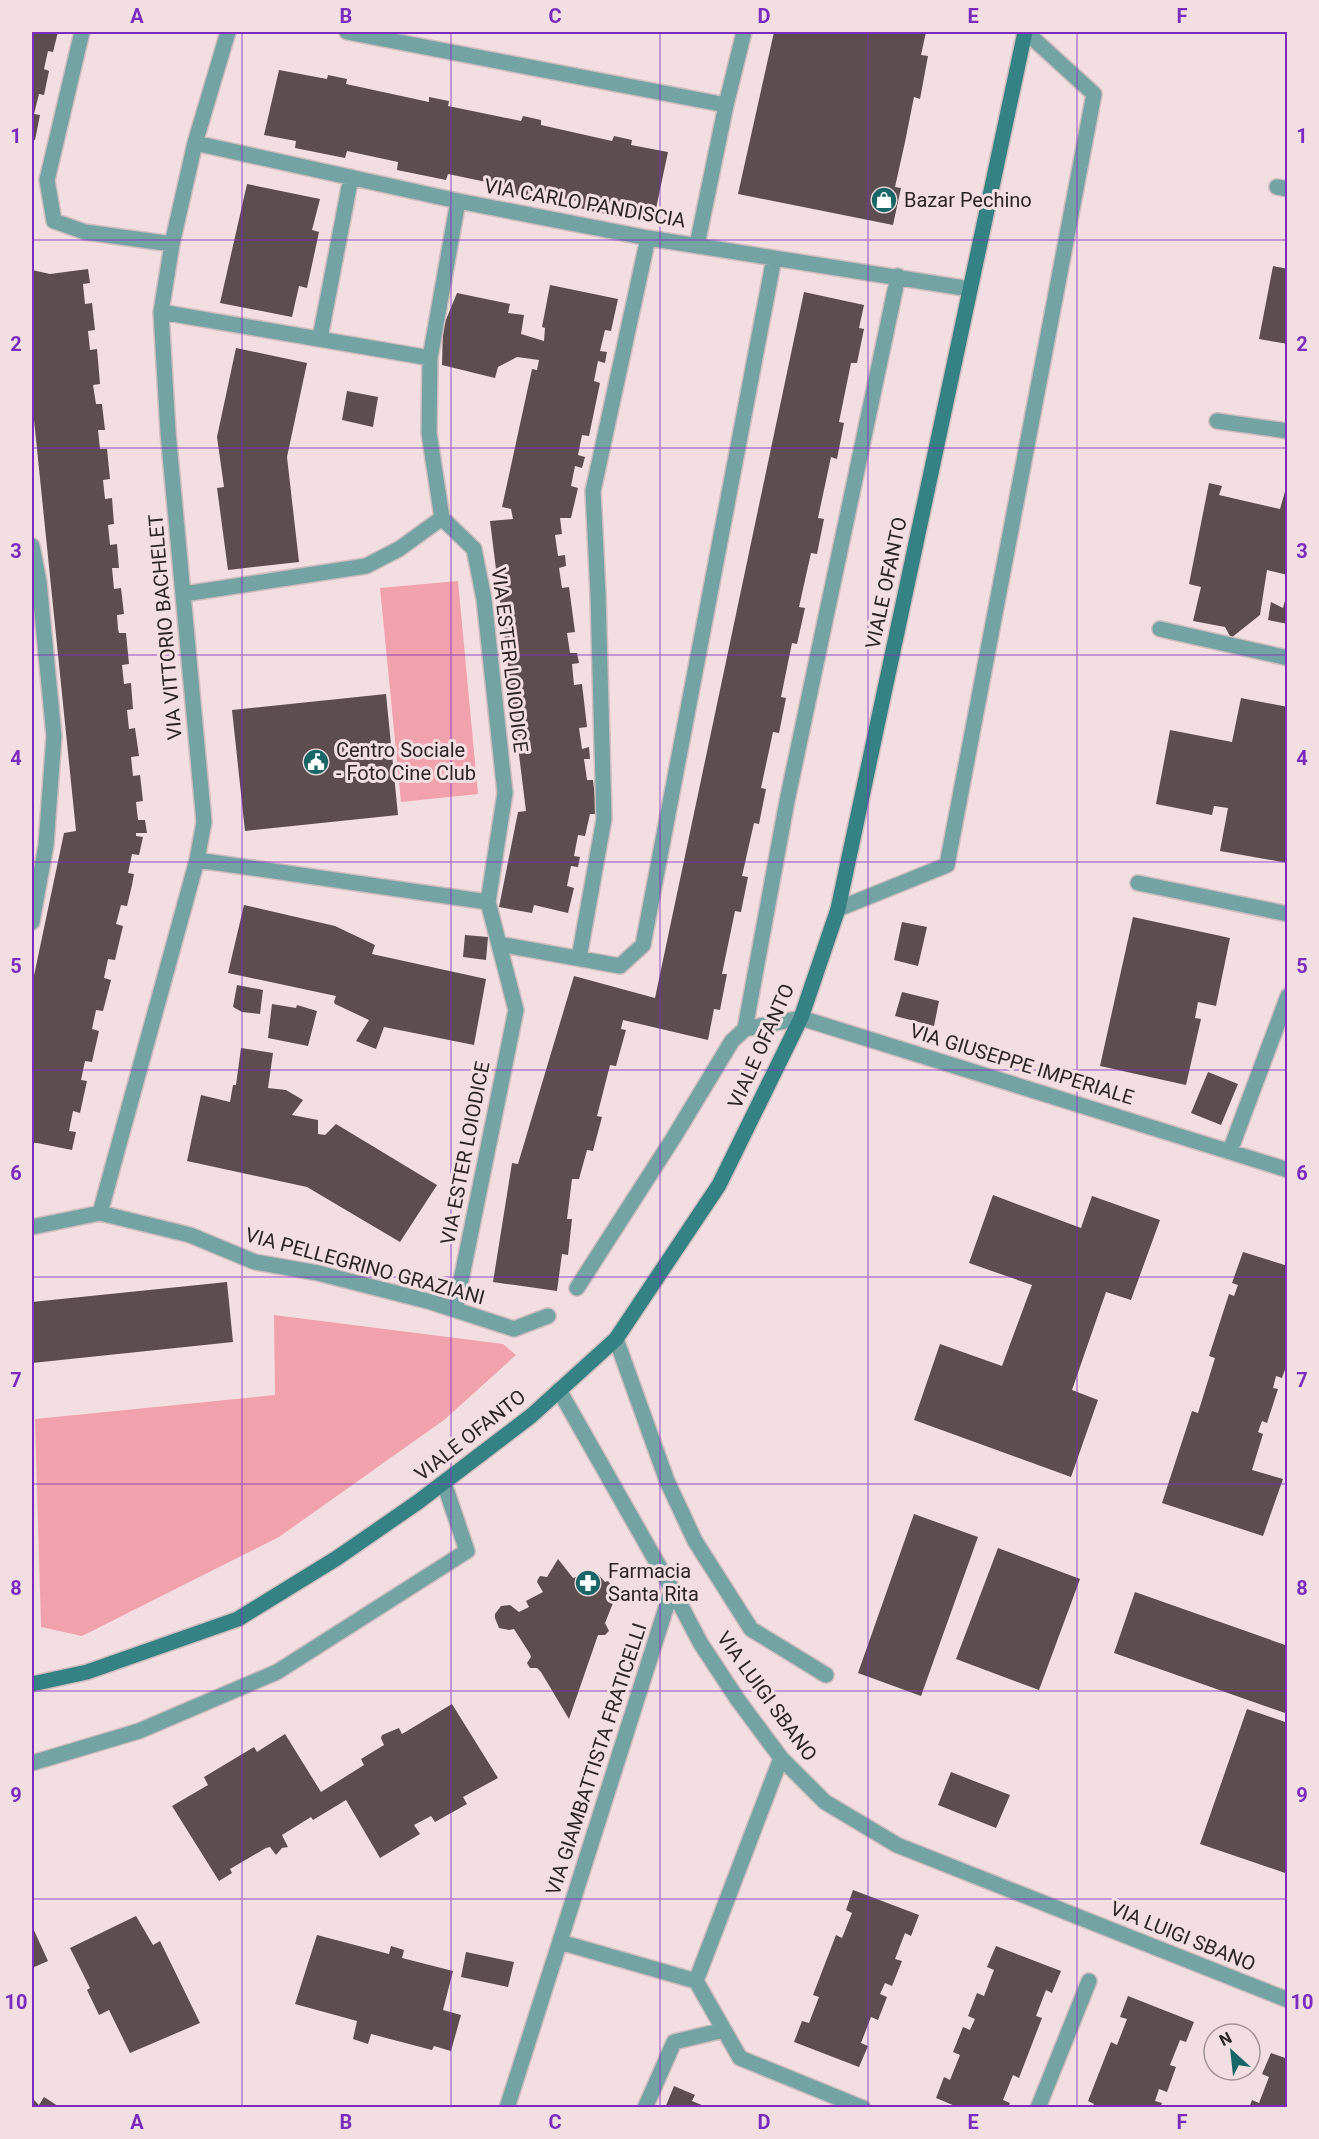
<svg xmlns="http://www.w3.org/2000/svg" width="1319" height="2139" font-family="Roboto,sans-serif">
  <rect width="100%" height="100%" fill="#f3dfe1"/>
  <path fill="#f2a2ac" d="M458,581L478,794L401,802L380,588Z
    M274,1315L503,1344L516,1355L444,1420L279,1537L82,1636L41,1627L35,1419L275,1395Z"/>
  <path fill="#5d4d4f" d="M32,32H58L53,52L48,51L44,69L49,71L44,95L39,94L34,114L40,115L35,140L32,139Z
    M774,32H926L921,55L928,56L920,99L914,97L905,142L895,187L901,188L893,225L738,194Z
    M279,70L327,79L328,75L347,79L346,84L429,102V97L449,101L448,106L521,121L523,116L541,120V125L612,141L614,136L632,140L631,145L668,152L654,218L633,213L631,219L591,211L580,208L582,202L541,194L540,200L490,189L491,183L448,174L446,180L397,170L398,162L347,151L345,158L295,148L296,141L264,135Z
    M247,184L320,199L312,230L319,232L307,288L299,286L292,317L220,303Z
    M1273,266L1288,269V344L1259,339Z
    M88,269L90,283L83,284L85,304L92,303L95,330L88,331L90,350L97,349L100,384L93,385L96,404H102L105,430H98L100,449H107L110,479L103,480L105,499L112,498L114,524L108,525L110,545L117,544L119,568H112L114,589L121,588L124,614L117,615L118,629L119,633H126L129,664L122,665L124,684L131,683L133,709L127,710L129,729L135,728L139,756L131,757L133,776L140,775L143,801L136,802L138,820H145L147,833H136V836L143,837L139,855L132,854L128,873L134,874L132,885L127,906L121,905L116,924L123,926L115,960L108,959L104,978L111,980L103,1011L96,1010L92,1029L99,1031L92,1062L85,1061L81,1080L87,1081L80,1113L73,1111L69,1131L76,1132L72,1150L37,1143H32V985L64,833L76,831L32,400V270L50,274Z
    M550,285L618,299L611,331L605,330L600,351L607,352L605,363L598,361L594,381L600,383L589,436L582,435L578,455L585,457L582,468L575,466L571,486L578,488L571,518H560L562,534L555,535L558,556L565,555L566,566L559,568L562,588L569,587L575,632L567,633L570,653H577L579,663L572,664L574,685L582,684L587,727L579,728L582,749L589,747L590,759H584L587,780H593L597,814H590L585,836L578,835L574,856L580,857L578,867L571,866L567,886L574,888L568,913L534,905L532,913L499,907L518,812L526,811L490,521L513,519L511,509L502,507L532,369L537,370L539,360L517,357L498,367L495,378L442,365L443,327L457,293L510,304L508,313L524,315L521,334L544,341L545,328L542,327Z
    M804,292L864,305L859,328L864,329L857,363H851L839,422L844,423L837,459L831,457L818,518L824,519L817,554L811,553L799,607L805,608L797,644L792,643L781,697L786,698L779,733L773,732L761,788L766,789L759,824L754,823L742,876L748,877L741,912L735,911L722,974H727L720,1010L714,1009L708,1040L623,1020L621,1029L626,1030L616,1066L610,1065L597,1116L602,1117L593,1151L587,1150L579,1179H572L567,1219H572L568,1255L562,1254L557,1291L493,1282L512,1163L518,1164L574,976L655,998Z
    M236,348L307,363L287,457L299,562L228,570L217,488L224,487L217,437Z
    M347,391L378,397L373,427L342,420Z
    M1288,481V575L1267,570L1260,615L1231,638L1225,627L1193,621L1201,587L1189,584L1209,483L1222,486L1219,495L1280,509Z
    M1287,593L1288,624L1268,620L1271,602L1283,608Z
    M386,694L398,815L245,831L232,710Z
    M1241,698L1288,707V863L1220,851L1228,808L1214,806L1212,815L1156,804L1170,730L1232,742Z
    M244,905L335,926L375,945L372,954L486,979L474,1045L384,1027L376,1049L356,1041L369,1020L335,1004L334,1002L336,996L228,973Z
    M1133,917L1230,938L1216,1006L1198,1002L1195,1018L1201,1019L1186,1085L1100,1066Z
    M902,922L927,927L918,966L894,960Z
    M465,935L488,937L486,960L463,957Z
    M237,985L263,990L260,1014L242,1012L233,1007Z
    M902,992L939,1001L934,1026L895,1016Z
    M272,1004L296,1008L297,1005L317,1011L308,1046L268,1038Z
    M241,1048L273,1053L268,1088L286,1090L303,1100L292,1115L318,1120V1134L325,1135L336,1124L437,1185L400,1242L307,1187L187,1161L201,1095L230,1102L233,1085H236Z
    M1208,1072L1238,1084L1221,1125L1191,1113Z
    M993,1195L1081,1228L1092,1196L1160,1220L1131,1300L1106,1292L1072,1390L1098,1400L1071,1477L914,1420L940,1344L1002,1366L1032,1285L969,1263Z
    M1243,1252L1288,1266V1361L1282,1378L1276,1376L1273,1388L1278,1389L1267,1423L1262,1421L1258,1432L1263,1434L1252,1470L1283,1479L1263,1536L1162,1503L1192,1411L1198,1413L1215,1358L1209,1356L1229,1294L1234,1296L1238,1285L1232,1283Z
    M227,1282L233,1342L32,1363V1302Z
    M914,1514L978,1537L921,1696L858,1673Z
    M998,1548L1080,1579L1039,1690L956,1659Z
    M558,1559L573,1578L589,1573L598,1574L605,1582L608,1581L617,1593L605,1623L609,1631L605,1635H598L569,1719L541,1672L537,1668H530L527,1663L531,1657L530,1654L514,1629L509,1630L499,1628L495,1618V1614L501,1606L510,1605L519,1612L529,1607L526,1601L543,1592L537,1582L538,1579L540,1576L547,1577Z
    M1135,1592L1288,1646V1714L1114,1653Z
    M452,1704L498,1778L463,1797L467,1804L435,1822L431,1816L414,1825L420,1834L380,1858L346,1800L313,1820L311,1817L282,1835L288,1847L282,1848L276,1855L270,1847L266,1848L230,1869L232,1873L219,1881L172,1806L208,1785L204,1777L254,1747L257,1752L285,1734L321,1792L364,1765L361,1759L384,1745L381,1738L382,1735L399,1728L402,1734Z
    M1247,1709L1288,1723V1874L1200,1844Z
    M951,1772L1010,1795L996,1828L938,1805Z
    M853,1890L919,1915L911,1936L905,1933L895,1959L902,1961L892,1986L885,1983L880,1994L887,1997L878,2020L871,2017L861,2043L868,2046L859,2067L794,2042L802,2021L809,2023L819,1997L813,1995L836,1935L842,1938L852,1913L846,1910Z
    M136,1916L153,1945L160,1941L200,2023L130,2053L109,2010L99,2015L87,1990L90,1988L70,1948Z
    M32,1926L48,1961L32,1968Z
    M317,1935L389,1954L391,1946L404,1950L402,1958L453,1971L443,2010L461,2015L451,2051L434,2046L432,2050L371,2034L368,2044L353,2039L357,2021L295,2004Z
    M996,1946L1061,1971L1052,1993L1046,1990L1036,2016L1042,2018L1019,2078L1013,2075L1003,2100L1010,2103L1008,2108H960L936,2098L944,2077L950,2080L960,2055L953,2052L963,2027L970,2030L975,2019L968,2016L977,1993L984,1996L992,1975L994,1970L987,1967Z
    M466,1952L514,1962L508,1987L461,1977Z
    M1128,1996L1194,2022L1186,2042L1180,2040L1170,2065L1176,2067L1167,2092L1159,2089L1155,2101L1162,2103L1160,2108H1092L1094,2104L1088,2101L1111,2042L1117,2045L1127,2019L1120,2017Z
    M1271,2053L1288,2059V2108H1249L1252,2100L1259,2103L1269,2077L1262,2074Z
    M674,2086L695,2095L692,2101L709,2108H665Z
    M44,2097L61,2108H32L34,2100L39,2105Z"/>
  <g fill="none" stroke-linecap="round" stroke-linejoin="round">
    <g stroke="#cfbdbf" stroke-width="18">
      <path id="lane" d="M32,1763L139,1731L277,1672L467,1551L444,1483"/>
    </g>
    <g stroke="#cfbdbf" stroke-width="18">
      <path id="street" d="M82,32L47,180L54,221L85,232L172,244
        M347,32L726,105L744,32
        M195,143L458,201L648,238L970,289
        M1277,187L1288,189
        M697,245L726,105
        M161,312L430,358
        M320,338L351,177
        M1217,421L1288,431
        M32,546L39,582L54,736L46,845L32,922
        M184,594L366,566L399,549L442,518
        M1160,629L1288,658
        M197,860L488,902
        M1138,883L1288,914
        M838,909L947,865L1094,94L1026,32
        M499,944L620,966L643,945L774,258
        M579,958L604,819L598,594L593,491L648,238
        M745,1029L787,801L898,276
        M1230,1151L1288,996
        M100,1213L197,860L204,822L168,432L161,312L172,244L195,143L228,32
        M32,1227L100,1213L190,1235L255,1262L318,1273L431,1302L514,1329L548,1316
        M577,1288L674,1137L732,1041L745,1029L801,1018L1288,1170
        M455,1310L516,1010L488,902L505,793L484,599L474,549L442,518L429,433L430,358L458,201
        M616,1339L667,1481L695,1541L751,1629L826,1675
        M559,1390L672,1589L701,1644L738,1700L781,1758L825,1802L897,1845L1288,2000
        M560,1942L696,1981L781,1758
        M696,1981L740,2058L863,2108
        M507,2108L672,1589
        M645,2108L674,2042L724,2030
        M1038,2108L1089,1981"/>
    </g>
    <g stroke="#cfbdbf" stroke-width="18">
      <path id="secondary" d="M32,1684L87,1672L238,1619L337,1558L418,1502L531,1416L616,1339L719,1185L801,1018L838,909L1025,32"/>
    </g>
    <use href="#lane" stroke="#74a3a4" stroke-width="15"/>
    <use href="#street" stroke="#74a3a4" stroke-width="15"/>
    <use href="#secondary" stroke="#348284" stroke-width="15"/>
  </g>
  <path fill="none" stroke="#7b2cbf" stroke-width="1.5" stroke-opacity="0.55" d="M242,32V2108M451,32V2108M660,32V2108M868,32V2108M1077,32V2108M32,240H1288M32,448H1288M32,655H1288M32,862H1288M32,1070H1288M32,1277H1288M32,1484H1288M32,1691H1288M32,1899H1288"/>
  <defs>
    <g id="shop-disc" transform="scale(1.35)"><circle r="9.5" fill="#186668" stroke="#f3dfe1"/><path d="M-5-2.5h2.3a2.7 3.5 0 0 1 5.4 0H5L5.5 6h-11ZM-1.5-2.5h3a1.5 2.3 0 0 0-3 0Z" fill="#fff"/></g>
    <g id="civic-disc" transform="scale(1.35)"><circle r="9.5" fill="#186668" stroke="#f3dfe1"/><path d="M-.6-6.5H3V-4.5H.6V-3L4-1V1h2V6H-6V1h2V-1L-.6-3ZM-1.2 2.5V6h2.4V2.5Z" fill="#fff"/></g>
    <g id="pharmacy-disc" transform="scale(1.35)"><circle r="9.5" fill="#186668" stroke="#f3dfe1"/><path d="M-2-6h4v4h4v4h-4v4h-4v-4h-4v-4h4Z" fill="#fff"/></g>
  </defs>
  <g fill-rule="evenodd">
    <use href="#shop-disc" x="884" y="200"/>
    <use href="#civic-disc" x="316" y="762"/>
    <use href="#pharmacy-disc" x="588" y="1583"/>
  </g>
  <g text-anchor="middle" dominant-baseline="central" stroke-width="6" stroke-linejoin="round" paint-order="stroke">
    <g font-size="20" fill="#2c2425" stroke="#f3dfe1" text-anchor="start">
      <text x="904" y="200">Bazar Pechino</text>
      <text x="336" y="750">Centro Sociale<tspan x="336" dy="23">- Foto Cine Club</tspan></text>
      <text x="608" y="1571">Farmacia<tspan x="608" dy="23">Santa Rita</tspan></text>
    </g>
    <g font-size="20" fill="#2c2425" stroke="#f3dfe1">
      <text transform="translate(585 203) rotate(10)">VIA CARLO PANDISCIA</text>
      <text transform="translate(886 583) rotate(-78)">VIALE OFANTO</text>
      <text transform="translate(165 627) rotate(-95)">VIA VITTORIO BACHELET</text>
      <text transform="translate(510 660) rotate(83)">VIA ESTER LOIODICE</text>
      <text transform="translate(761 1046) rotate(-66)">VIALE OFANTO</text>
      <text transform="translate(1022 1064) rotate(17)">VIA GIUSEPPE IMPERIALE</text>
      <text transform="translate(465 1153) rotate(-79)">VIA ESTER LOIODICE</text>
      <text transform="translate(365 1266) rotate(15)">VIA PELLEGRINO GRAZIANI</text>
      <text transform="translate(470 1435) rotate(-38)">VIALE OFANTO</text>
      <text transform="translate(767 1696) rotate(54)">VIA LUIGI SBANO</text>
      <text transform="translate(596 1759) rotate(-72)">VIA GIAMBATTISTA FRATICELLI</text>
      <text transform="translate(1183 1936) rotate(22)">VIA LUIGI SBANO</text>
    </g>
  </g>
  <rect width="1319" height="2139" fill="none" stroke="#f3dfe1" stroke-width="66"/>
  <g transform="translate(1232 2052) rotate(333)"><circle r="28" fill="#f3dfe1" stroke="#a39496" stroke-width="1.5"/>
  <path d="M0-4.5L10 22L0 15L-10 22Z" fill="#186668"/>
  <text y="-9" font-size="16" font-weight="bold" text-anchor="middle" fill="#2c2425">N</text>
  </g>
  <rect x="33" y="33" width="1253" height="2073" fill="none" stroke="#7b2cbf" stroke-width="2"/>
  <g font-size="20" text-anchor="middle" font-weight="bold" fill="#7b2cbf">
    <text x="137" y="23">A</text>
    <text x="346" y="23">B</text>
    <text x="555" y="23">C</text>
    <text x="764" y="23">D</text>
    <text x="973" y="23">E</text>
    <text x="1182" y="23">F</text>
    <text x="16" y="143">1</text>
    <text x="1302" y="143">1</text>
    <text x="16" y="351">2</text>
    <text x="1302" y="351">2</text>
    <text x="16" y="558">3</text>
    <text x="1302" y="558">3</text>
    <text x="16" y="765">4</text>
    <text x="1302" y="765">4</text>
    <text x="16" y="973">5</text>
    <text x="1302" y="973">5</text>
    <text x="16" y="1180">6</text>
    <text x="1302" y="1180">6</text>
    <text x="16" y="1387">7</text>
    <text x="1302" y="1387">7</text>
    <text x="16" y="1595">8</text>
    <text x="1302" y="1595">8</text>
    <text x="16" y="1802">9</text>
    <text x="1302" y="1802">9</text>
    <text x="16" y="2009">10</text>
    <text x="1302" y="2009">10</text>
    <text x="137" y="2129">A</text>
    <text x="346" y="2129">B</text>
    <text x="555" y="2129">C</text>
    <text x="764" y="2129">D</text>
    <text x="973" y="2129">E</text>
    <text x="1182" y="2129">F</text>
  </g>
</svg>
